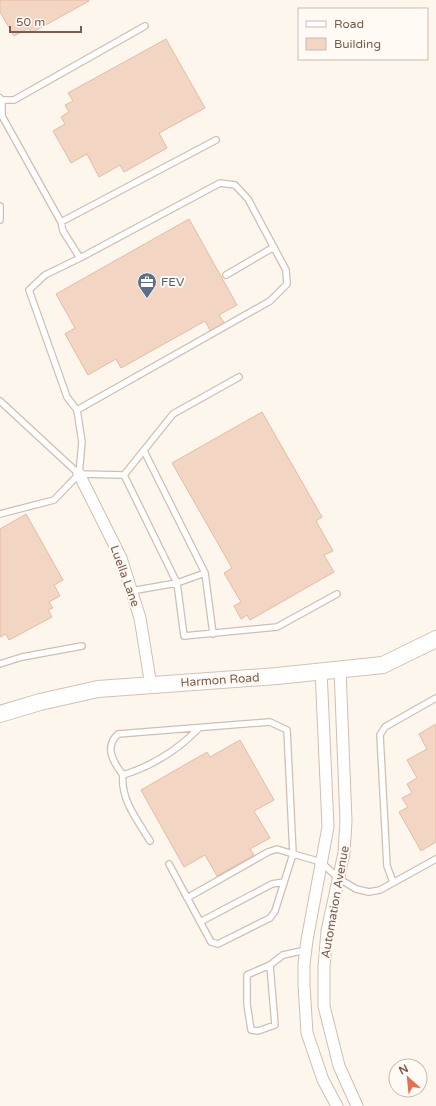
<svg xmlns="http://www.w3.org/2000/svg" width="436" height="1106" font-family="'Varela Round',sans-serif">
  <rect width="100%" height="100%" fill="#fdf6ec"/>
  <path fill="#f3d5c3" stroke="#e6bba3" d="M0,0H89V1L31,33L29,28L14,36L0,12Z
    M166,39L205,108L159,133L167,148L124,172L120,165L99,177L87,154L71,163L53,131L65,124L61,117L69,112L65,105L73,101L68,93Z
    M189,219L237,305L219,315L225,324L211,332L205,321L121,368L116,359L88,375L65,334L75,328L56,294Z
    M262,412L322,517L316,521L333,551L324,555L334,572L250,620L247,615L241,619L234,606L241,602L224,573L232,568L172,463Z
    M26,514L63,580L54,585L60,596L49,602L53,608L48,610L52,617L9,640L6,634L0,637V529Z
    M436,724V842L421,851L399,812L408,807L402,798L412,793L407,784L417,778L407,760L427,749L419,734Z
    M240,740L274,800L254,811L270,838L250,849L254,855L217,876L205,855L184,867L141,790L207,752L210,757Z"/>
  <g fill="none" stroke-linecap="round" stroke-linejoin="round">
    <g stroke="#d1beb0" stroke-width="8">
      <path id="lane" d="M0,98L2,100V116L61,222L216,140
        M2,100H14L145,26
        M0,206V220
        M61,222L63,231L80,258L220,183L235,185L248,199L286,270L287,284L270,301L77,410L67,397L29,290L45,275L80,258
        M226,275L274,247
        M0,401L79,474L124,475L177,583L205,573
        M144,451L205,573L213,634
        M124,475L173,414L239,377
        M0,514L54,500L79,474L82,442L77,410
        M131,591L177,583L184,636L277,627L337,594
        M0,664L22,657L82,646
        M199,728C178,750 152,766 123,775C113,762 104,747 118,734L270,722L287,730L293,854L321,862L338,878L356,889L369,892L380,890L436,859
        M123,775C120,799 138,821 150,841
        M169,864L211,942L218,944L270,918L275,911L293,854L277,849L268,852L187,898
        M393,882L387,866L380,735L385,727L436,698
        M200,922L272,884L284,882
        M270,965L275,1025L258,1031L251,1030L247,1004V975L270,965L283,955L306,950"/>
    </g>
    <g stroke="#d1beb0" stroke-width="13">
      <path id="street" d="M79,474L121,558L140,618L151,686
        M340,669L346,821L344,853L327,931L324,967V1006L339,1066L357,1106
        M321,670L328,827L307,940L304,964V985L307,1033L323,1080L337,1106"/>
    </g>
    <g stroke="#d6c0b0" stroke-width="18">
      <path id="secondary" d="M0,714L40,702L98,689L277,676L383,665L436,639"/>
    </g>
    <use href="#lane" stroke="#fff" stroke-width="5.5"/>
    <use href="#street" stroke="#fff" stroke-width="11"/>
    <use href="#secondary" stroke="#fff" stroke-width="16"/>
  </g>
  <defs>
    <g id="office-pin" transform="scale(1)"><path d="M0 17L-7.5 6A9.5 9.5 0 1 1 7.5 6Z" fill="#5c6f8a" stroke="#fffaf3"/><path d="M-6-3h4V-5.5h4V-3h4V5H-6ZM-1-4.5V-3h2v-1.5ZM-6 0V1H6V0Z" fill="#fff"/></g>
  </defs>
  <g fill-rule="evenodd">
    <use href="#office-pin" x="147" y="282"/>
  </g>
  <g text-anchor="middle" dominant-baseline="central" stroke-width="4" stroke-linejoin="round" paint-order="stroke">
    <g font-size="12" fill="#4e5e75" stroke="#fffaf3" text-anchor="start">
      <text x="161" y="282">FEV</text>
    </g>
    <g font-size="12" fill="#7a5c4d" stroke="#fffaf3">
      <text transform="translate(125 576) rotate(70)">Luella Lane</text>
      <text transform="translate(220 680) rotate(-4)">Harmon Road</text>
      <text transform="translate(335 902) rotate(-80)">Automation Avenue</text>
    </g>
  </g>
  <rect x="298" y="8" width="130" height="52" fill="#fffaf3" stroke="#cabbb1"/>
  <rect x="306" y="21" width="20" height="6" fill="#ffffff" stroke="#cabbb1"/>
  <text x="334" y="28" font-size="12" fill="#7a5c4d">Road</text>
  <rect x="306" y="38" width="20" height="12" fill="#f3d5c3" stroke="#cabbb1"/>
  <text x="334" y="48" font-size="12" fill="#7a5c4d">Building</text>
  <g transform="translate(408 1078) rotate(333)"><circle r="19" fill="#fffaf3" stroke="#cabbb1"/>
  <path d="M0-3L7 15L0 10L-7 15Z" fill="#e76f51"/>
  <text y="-6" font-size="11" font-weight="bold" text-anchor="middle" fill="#7a5c4d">N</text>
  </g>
  <path d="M10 26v6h71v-6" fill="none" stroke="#7a5c4d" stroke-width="2"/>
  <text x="16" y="26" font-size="12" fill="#7a5c4d" stroke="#fffaf3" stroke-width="3" paint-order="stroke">50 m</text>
</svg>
